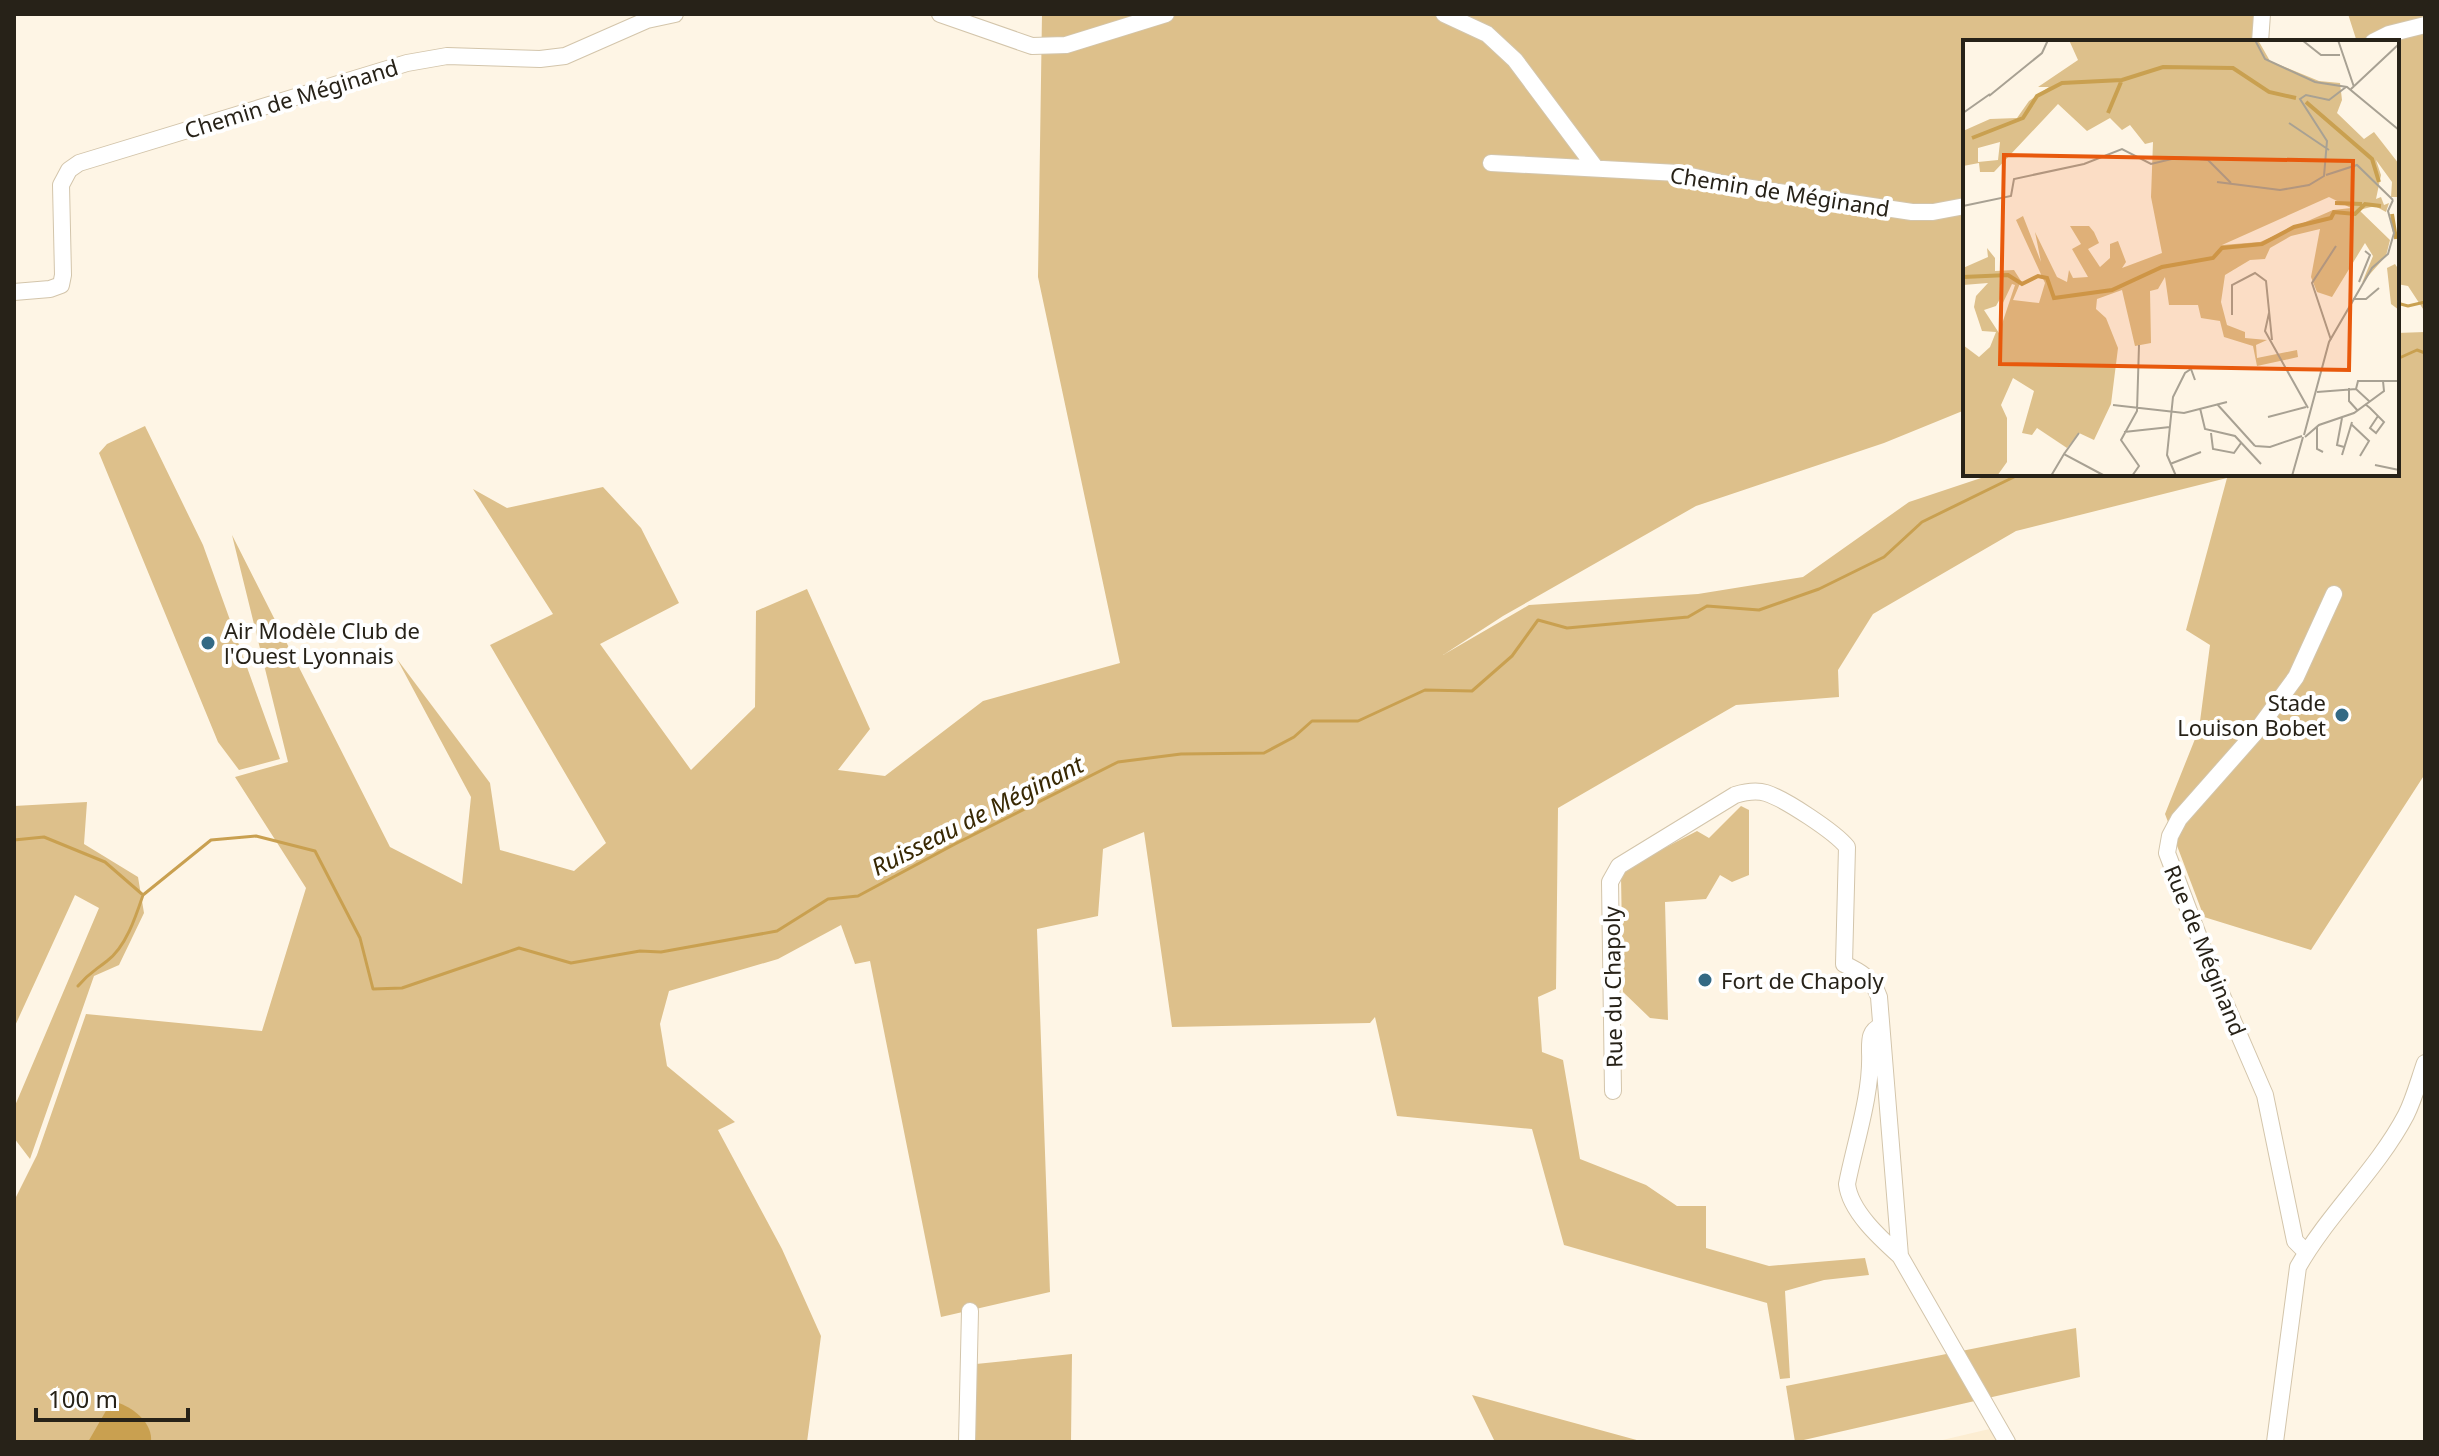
<svg xmlns="http://www.w3.org/2000/svg" width="2439" height="1456" font-family="'Noto Sans',sans-serif">
  <rect width="100%" height="100%" fill="#fef5e5"/>
  <path fill="#fcedd2" d="M1998,1427L2006,1442H1934Z"/>
  <path fill="#ddc08b" d="M1042,14H2262L2260,42H1965V410L1884,443L1696,506L1503,616L1443,655L1529,605L1698,594L1803,577L1909,502L1993,474H2397V333L2425,332V774L2311,950L2204,917L2165,814L2199,729L2210,645L2186,630L2227,478L2016,531L1873,614L1838,670L1839,697L1736,705L1558,808L1556,989L1538,997L1542,1052L1563,1060L1580,1159L1646,1185L1677,1206H1706V1248L1769,1266L1865,1258L1869,1275L1824,1280L1785,1291L1790,1378L1780,1379L1767,1303L1564,1245L1532,1129L1397,1116L1375,1017L1370,1023L1172,1027L1144,832L1103,849L1098,916L1037,929L1050,1292L941,1317L870,961L855,964L841,925L778,959L669,991L660,1024L667,1066L735,1122L718,1130L782,1249L821,1336L807,1442H14V1201L37,1155L86,1014L262,1031L306,888L235,777L288,762L232,535L390,847L462,884L471,797L397,659L490,783L500,850L574,871L606,843L490,645L553,614L473,489L507,508L603,487L641,528L679,603L600,644L691,770L755,707L756,611L807,589L870,729L838,770L885,776L983,701L1120,663L1038,277Z
    M2348,14H2425V312L2408,286L2397,284V42H2357Z
    M145,426L203,545L280,759L239,770L218,742L99,453L107,444Z
    M87,802L84,844L138,877L144,913L119,965L94,976L30,1159L14,1138V1108L99,908L75,895L14,1028L16,994L14,993V806Z
    M1741,806L1749,810V875L1732,882L1720,875L1706,899L1665,902L1668,1020L1650,1018L1623,992L1621,876L1628,867L1697,831L1709,838Z
    M2076,1328L2080,1377L1795,1442L1786,1386Z
    M1072,1354L1071,1442H967L976,1364Z
    M1472,1395L1644,1442H1495Z"/>
  <path fill="#c9a050" d="M119,1403C135,1409 153,1424 151,1442H88L107,1409Z"/>
  <g fill="none" stroke-linecap="round" stroke-linejoin="round">
    <path stroke="#c9a050" stroke-width="3" d="M2397,303L2408,306L2425,302
      M2397,359L2417,350L2425,353
      M14,840L44,837L105,862L143,895L211,840L256,836L315,851L360,938L373,989L402,988L519,948L571,963L640,951L661,952L777,931L828,899L858,896L955,844L1118,762L1181,754L1264,753L1294,737L1312,721H1358L1425,690L1472,691L1512,656L1538,620L1567,628L1688,617L1707,606L1759,610L1819,589L1884,557L1922,522L2020,474
      M78,986C90,972 93,972 107,961C126,947 136,916 143,895"/>
    <g stroke="#d3c5ab" stroke-width="18">
      <path id="minor" d="M940,14L1032,46L1066,45L1166,14
        M1444,14L1487,34L1515,60L1595,167
        M2260,42L2262,14
        M2373,42L2389,34L2425,25
        M1491,163L1678,173L1725,184L1912,212H1933L1965,206
        M14,292L50,289L61,285L63,275L61,185L69,170L79,163L407,63L447,56L540,59L565,56L647,20L675,14
        M1881,1026C1869,1031 1870,1040 1870,1052C1872,1093 1855,1143 1847,1184C1850,1211 1880,1238 1900,1256L2007,1442
        M1613,1091L1610,882L1619,866L1735,795C1745,792 1756,790 1766,793C1785,799 1835,832 1847,847L1844,964C1861,972 1873,979 1879,997L1900,1256
        M2306,1252L2295,1241L2265,1095L2214,977L2167,853L2170,836L2179,819L2255,733L2296,677L2334,594
        M967,1442L970,1311
        M2275,1442L2298,1267C2328,1214 2377,1170 2406,1115C2414,1099 2419,1080 2425,1063"/>
    </g>
    <use href="#minor" stroke="#fff" stroke-width="16"/>
  </g>
  <g fill="#336984" stroke="#fff" stroke-width="3">
    <circle cx="208" cy="643" r="8"/>
    <circle cx="2342" cy="715" r="8"/>
    <circle cx="1705" cy="980" r="8"/>
  </g>
  <g text-anchor="middle" dominant-baseline="central" stroke-width="8" stroke-linejoin="round" paint-order="stroke">
    <g font-size="22" fill="#272218" stroke="#fff">
      <text transform="translate(291 98) rotate(-17)">Chemin de Méginand</text>
      <text transform="translate(1780 191) rotate(9)">Chemin de Méginand</text>
      <text transform="translate(2206 950) rotate(68)">Rue de Méginand</text>
      <text transform="translate(1612 987) rotate(-91)">Rue du Chapoly</text>
    </g>
    <g font-size="22" fill="#272218" stroke="#fff" text-anchor="start">
      <text x="224" y="630">Air Modèle Club de<tspan x="224" dy="25">l'Ouest Lyonnais</tspan></text>
      <text x="2326" y="702" text-anchor="end">Stade<tspan x="2326" dy="25">Louison Bobet</tspan></text>
      <text x="1721" y="980">Fort de Chapoly</text>
    </g>
    <g font-size="24" font-style="italic" fill="#382803" stroke="#fff">
      <text transform="translate(977 815) rotate(-27)">Ruisseau de Méginant</text>
    </g>
  </g>
  <g transform="translate(1963 40)">
    <rect width="436" height="436" fill="#fef5e5"/>
    <path d="M106,0H295L307,21L356,41L377,43L379,60L374,73L401,99L411,92L436,124V157H428L429,142L413,120L418,135L413,159L418,157L421,165L426,163L423,172L412,166L396,170L427,200L423,216L399,243L410,216L402,203L369,257L354,252L348,237L357,189L328,196L307,208L302,219L287,220L262,235L258,262L264,285L282,292V298L304,300L293,305L294,318L334,310L335,317L294,326L290,306L261,297L257,281L238,278L235,265H206L202,237L195,249L187,251L188,303L172,306L159,250L134,259L133,269L143,278L155,308L148,364L131,400L116,393L104,408L74,388L69,395L59,393L71,351L50,338L38,365L44,378V422L34,436H0V305L16,317L27,307L33,292L19,291L11,267L13,256L25,243L0,245V228L25,217L24,208L32,218V231L51,230L58,241L50,260L76,263L82,243L53,180L60,176L78,222L72,192L94,237L104,242L106,230L96,210L110,238L125,237L109,209L118,204L107,186H126L131,192L136,203L125,209L137,227L147,218V204L155,201L163,222L159,228L199,213L188,157L190,102L182,104L167,85L159,90L147,78L124,91L95,64L31,132H17L16,123L0,126V91L27,79L54,78L66,61L86,47H75L115,20ZM37,102L35,120L15,122V108ZM366,157L388,168L370,170L297,202L259,205ZM49,244L52,245L36,293L21,270L33,266L38,257L37,269ZM432,224L436,230V270L428,264L424,228Z" fill="#ddc08b" fill-rule="evenodd"/>
    <path fill="none" stroke="#c9a050" stroke-width="4" d="M343,62L409,119L416,142M145,73L158,42M9,98L60,78L74,56L99,43L159,40L200,27L270,28L306,52L333,58M372,163L399,164M429,174L433,199M0,237L45,235L59,244L75,236L84,238L91,258L149,250L199,227L250,218L259,208L299,204L331,187L368,178L371,172L392,174L402,164L418,166"/>
    <path fill="none" stroke="#a8a193" stroke-width="2" d="M292,0L302,19L352,42L384,47L436,90M339,0L358,15H377M375,0L391,47M388,49L436,4M26,56L79,13L85,0M0,73L27,54M326,83L366,110M363,135L394,125L430,160M254,142L317,150L346,145L361,136L364,101L337,59L343,55L366,60L383,47M0,166L48,156L51,139L121,124L159,109L188,124L217,117L245,120L268,143M396,242L407,215L402,211M390,259H403L416,248M306,273L302,291L345,368M269,275V245L292,233L303,241L309,300M368,300L349,243L373,206M386,348V361L395,371M393,349L395,341H436M354,352L393,349L406,361M254,364L292,406M402,364L407,368L421,382L413,393L407,388L415,376M150,365L221,373L264,362M237,368L242,389L272,396L298,424M305,377L343,367M379,378L374,405L381,407M388,384L406,401L397,416M354,387V409L360,412M161,392L207,387M248,393L250,409L271,413L278,403M341,395L366,302L409,228L425,214L431,193L425,171L430,160M342,397L356,385L391,373L421,351L420,341M292,406L307,407L339,396M101,414L116,393M379,415L389,382M207,424L238,412M412,425L436,430M88,436L101,414L142,436M169,436L176,426L158,400L174,371L176,305M213,436L204,415L210,357L222,333L228,329L232,340M329,436L340,397"/>
    <path fill="#e8590c" fill-opacity="0.15" stroke="#e8590c" stroke-width="4" d="M41,115L390,121L386,330L37,324Z"/>
    <rect width="436" height="436" fill="none" stroke="#272218" stroke-width="4"/>
  </g>
  <rect width="2439" height="1456" fill="none" stroke="#272218" stroke-width="32"/>
  <path d="M36 1408v12h152v-12" fill="none" stroke="#272218" stroke-width="4"/>
  <text x="48" y="1408" font-size="24" fill="#272218" stroke="#ffffff" stroke-width="6" paint-order="stroke">100 m</text>
</svg>
